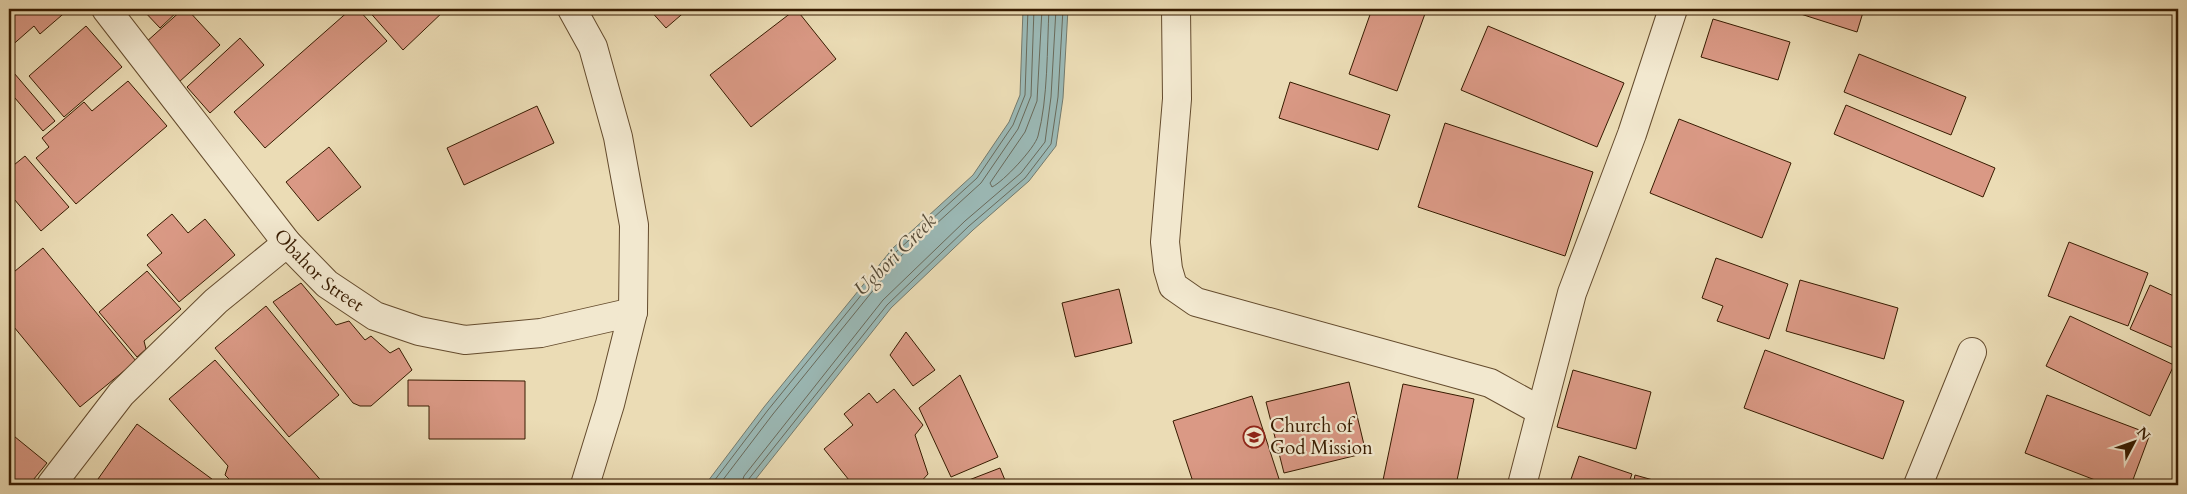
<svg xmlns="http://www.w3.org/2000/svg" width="2187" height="494" font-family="Cardo,serif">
  <rect width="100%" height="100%" fill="#ebdcb5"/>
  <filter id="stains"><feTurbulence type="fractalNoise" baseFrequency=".004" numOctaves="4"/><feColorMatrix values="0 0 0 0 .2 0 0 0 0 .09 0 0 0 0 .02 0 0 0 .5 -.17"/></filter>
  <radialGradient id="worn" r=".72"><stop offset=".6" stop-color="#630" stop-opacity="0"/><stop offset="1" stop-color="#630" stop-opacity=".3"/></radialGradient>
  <path fill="#9bb9b6" stroke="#737a6d" d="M1023,9H1068L1063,98L1056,146L1029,181L973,230L891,308L751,485H705L764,407L893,248L973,175L1009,122L1020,95Z"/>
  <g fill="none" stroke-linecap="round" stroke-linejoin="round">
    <path stroke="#696a5b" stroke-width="1" d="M1042,9L1037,101L1025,132L990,183L992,187C1003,182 1035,148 1038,136C1048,99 1047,48 1049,9
      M711,485L768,410L897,251L977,178L1013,125L1025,95L1028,9
      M719,485L773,414L901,256L981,183L1018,129L1031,96L1034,9
      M741,485L744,476L883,300L965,221L1021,173L1045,142L1051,97L1056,9
      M747,485L748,480L887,305L969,226L1025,178L1051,144L1058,97L1063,9"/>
  </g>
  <path fill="#da9985" stroke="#371b00" d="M9,9H69L40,34L34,26L9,48Z
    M142,9H180L160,28Z
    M183,9H187L220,45L179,82L145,43Z
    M351,9H358L387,41L265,148L234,112Z
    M367,9H446L403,50Z
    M649,9H688L666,28Z
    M796,9L836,59L751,127L710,75Z
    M1372,9H1421L1426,11L1397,91L1349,74Z
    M1785,9H1864L1857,32Z
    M1713,19L1790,42L1778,80L1701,57Z
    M86,26L122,67L64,117L29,76Z
    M1488,26L1624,83L1597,147L1461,90Z
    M240,38L264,65L210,113L187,87Z
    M1859,54L1966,97L1951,135L1844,92Z
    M14,73L55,121L43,131L9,91V78Z
    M128,81L167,126L76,204L36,158L49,147L42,138L84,102L92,111Z
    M1290,82L1390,115L1378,150L1279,118Z
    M1846,105L1995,168L1983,197L1834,134Z
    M537,106L554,143L464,185L447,148Z
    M1679,119L1791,163L1762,238L1650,193Z
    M1445,123L1593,172L1565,256L1418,207Z
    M329,147L361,187L318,221L286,182Z
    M25,156L69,207L41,231L9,193V169Z
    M172,214L188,233L205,219L235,255L179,302L147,265L162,253L147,235Z
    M2069,242L2148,273L2128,326L2048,296Z
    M43,248L136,361L80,407L9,321V276Z
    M1716,258L1788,284L1769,339L1717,321L1723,306L1702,298Z
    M147,271L181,309L144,341L146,349L137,357L99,312Z
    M1800,280L1898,308L1884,359L1786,331Z
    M301,283L336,325L349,321L365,340L371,336L390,353L399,348L412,370L371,406H360L353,403L273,302Z
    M2150,285L2178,298V350L2130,329Z
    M1119,289L1132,343L1075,357L1062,303Z
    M266,306L339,395L289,437L215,348Z
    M2070,316L2174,365L2150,416L2046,366Z
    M906,332L935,370L913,386L890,355Z
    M1765,350L1904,401L1883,459L1744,408Z
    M215,360L325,485H235L225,475L228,466L169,399Z
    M1573,370L1651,392L1636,449L1557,427Z
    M960,375L998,457L951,477L919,408Z
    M408,380L525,381V439H429V406H408Z
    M1349,382L1366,453L1284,473L1266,402Z
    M1403,384L1474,399L1456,485H1382Z
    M894,389L923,425L915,435L928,474L918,485H853L824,449L853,425L844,414L869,393L877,403Z
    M2047,395L2150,434L2131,485H2108L2025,453Z
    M1252,396L1281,485H1194L1173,421Z
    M137,424L220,485H106L98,479Z
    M9,432L47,463L29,485H21L9,475Z
    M1579,456L1632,474L1628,485H1569Z
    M1000,468L1007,485H956Z
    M1635,475L1671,485H1633Z"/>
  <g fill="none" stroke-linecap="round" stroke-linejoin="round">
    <g stroke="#644b2d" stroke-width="30">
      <g id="minor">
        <path id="s1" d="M106,9L287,243L327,284L375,316L419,331L465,340L541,333L633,312"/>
        <path d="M572,9L593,47L618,137L634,225L633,312L610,404L585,485"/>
        <path d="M1176,9L1177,99L1165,242L1168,269L1173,286L1196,302L1490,383L1541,411"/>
        <path d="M51,485L121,394L216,301L287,243"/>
        <path d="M1522,485L1572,293L1632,134L1673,9"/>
        <path d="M1918,485L1972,352"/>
      </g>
    </g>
    <use href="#minor" stroke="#f2e8cf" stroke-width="28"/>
  </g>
  <defs>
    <g id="school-ring" transform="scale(1.125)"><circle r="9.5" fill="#f2e8cf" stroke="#8f2418" stroke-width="1.5"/><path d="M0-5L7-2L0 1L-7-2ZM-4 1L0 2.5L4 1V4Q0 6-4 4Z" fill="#8f2418"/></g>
  </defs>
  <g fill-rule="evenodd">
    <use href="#school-ring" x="1254" y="437"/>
  </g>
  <g text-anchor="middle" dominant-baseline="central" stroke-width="4.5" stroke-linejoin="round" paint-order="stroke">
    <g font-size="19" fill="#371b00" stroke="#f2e8cf">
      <text stroke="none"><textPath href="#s1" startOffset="338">Obahor Street</textPath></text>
    </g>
    <g font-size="19" fill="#371b00" stroke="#f2e8cf" text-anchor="start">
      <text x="1270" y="426">Church of<tspan x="1270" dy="22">God Mission</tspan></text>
    </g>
    <g font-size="20" font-style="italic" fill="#554a37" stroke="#f2e8cf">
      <text transform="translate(895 255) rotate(-45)">Ugbori Creek</text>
    </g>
  </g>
  <rect width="2187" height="494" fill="none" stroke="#ebdcb5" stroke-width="30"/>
  <rect x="10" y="10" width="2167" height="474" fill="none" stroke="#371b00" stroke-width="2.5"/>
  <rect x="15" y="15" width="2157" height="464" fill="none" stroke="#371b00"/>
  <g transform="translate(2134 442) rotate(49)" stroke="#f2e8cf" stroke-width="4" paint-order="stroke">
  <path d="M0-4L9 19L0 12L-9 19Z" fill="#371b00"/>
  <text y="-8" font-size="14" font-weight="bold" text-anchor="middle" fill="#371b00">N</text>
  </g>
  <rect width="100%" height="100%" filter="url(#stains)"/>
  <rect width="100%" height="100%" fill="url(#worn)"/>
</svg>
